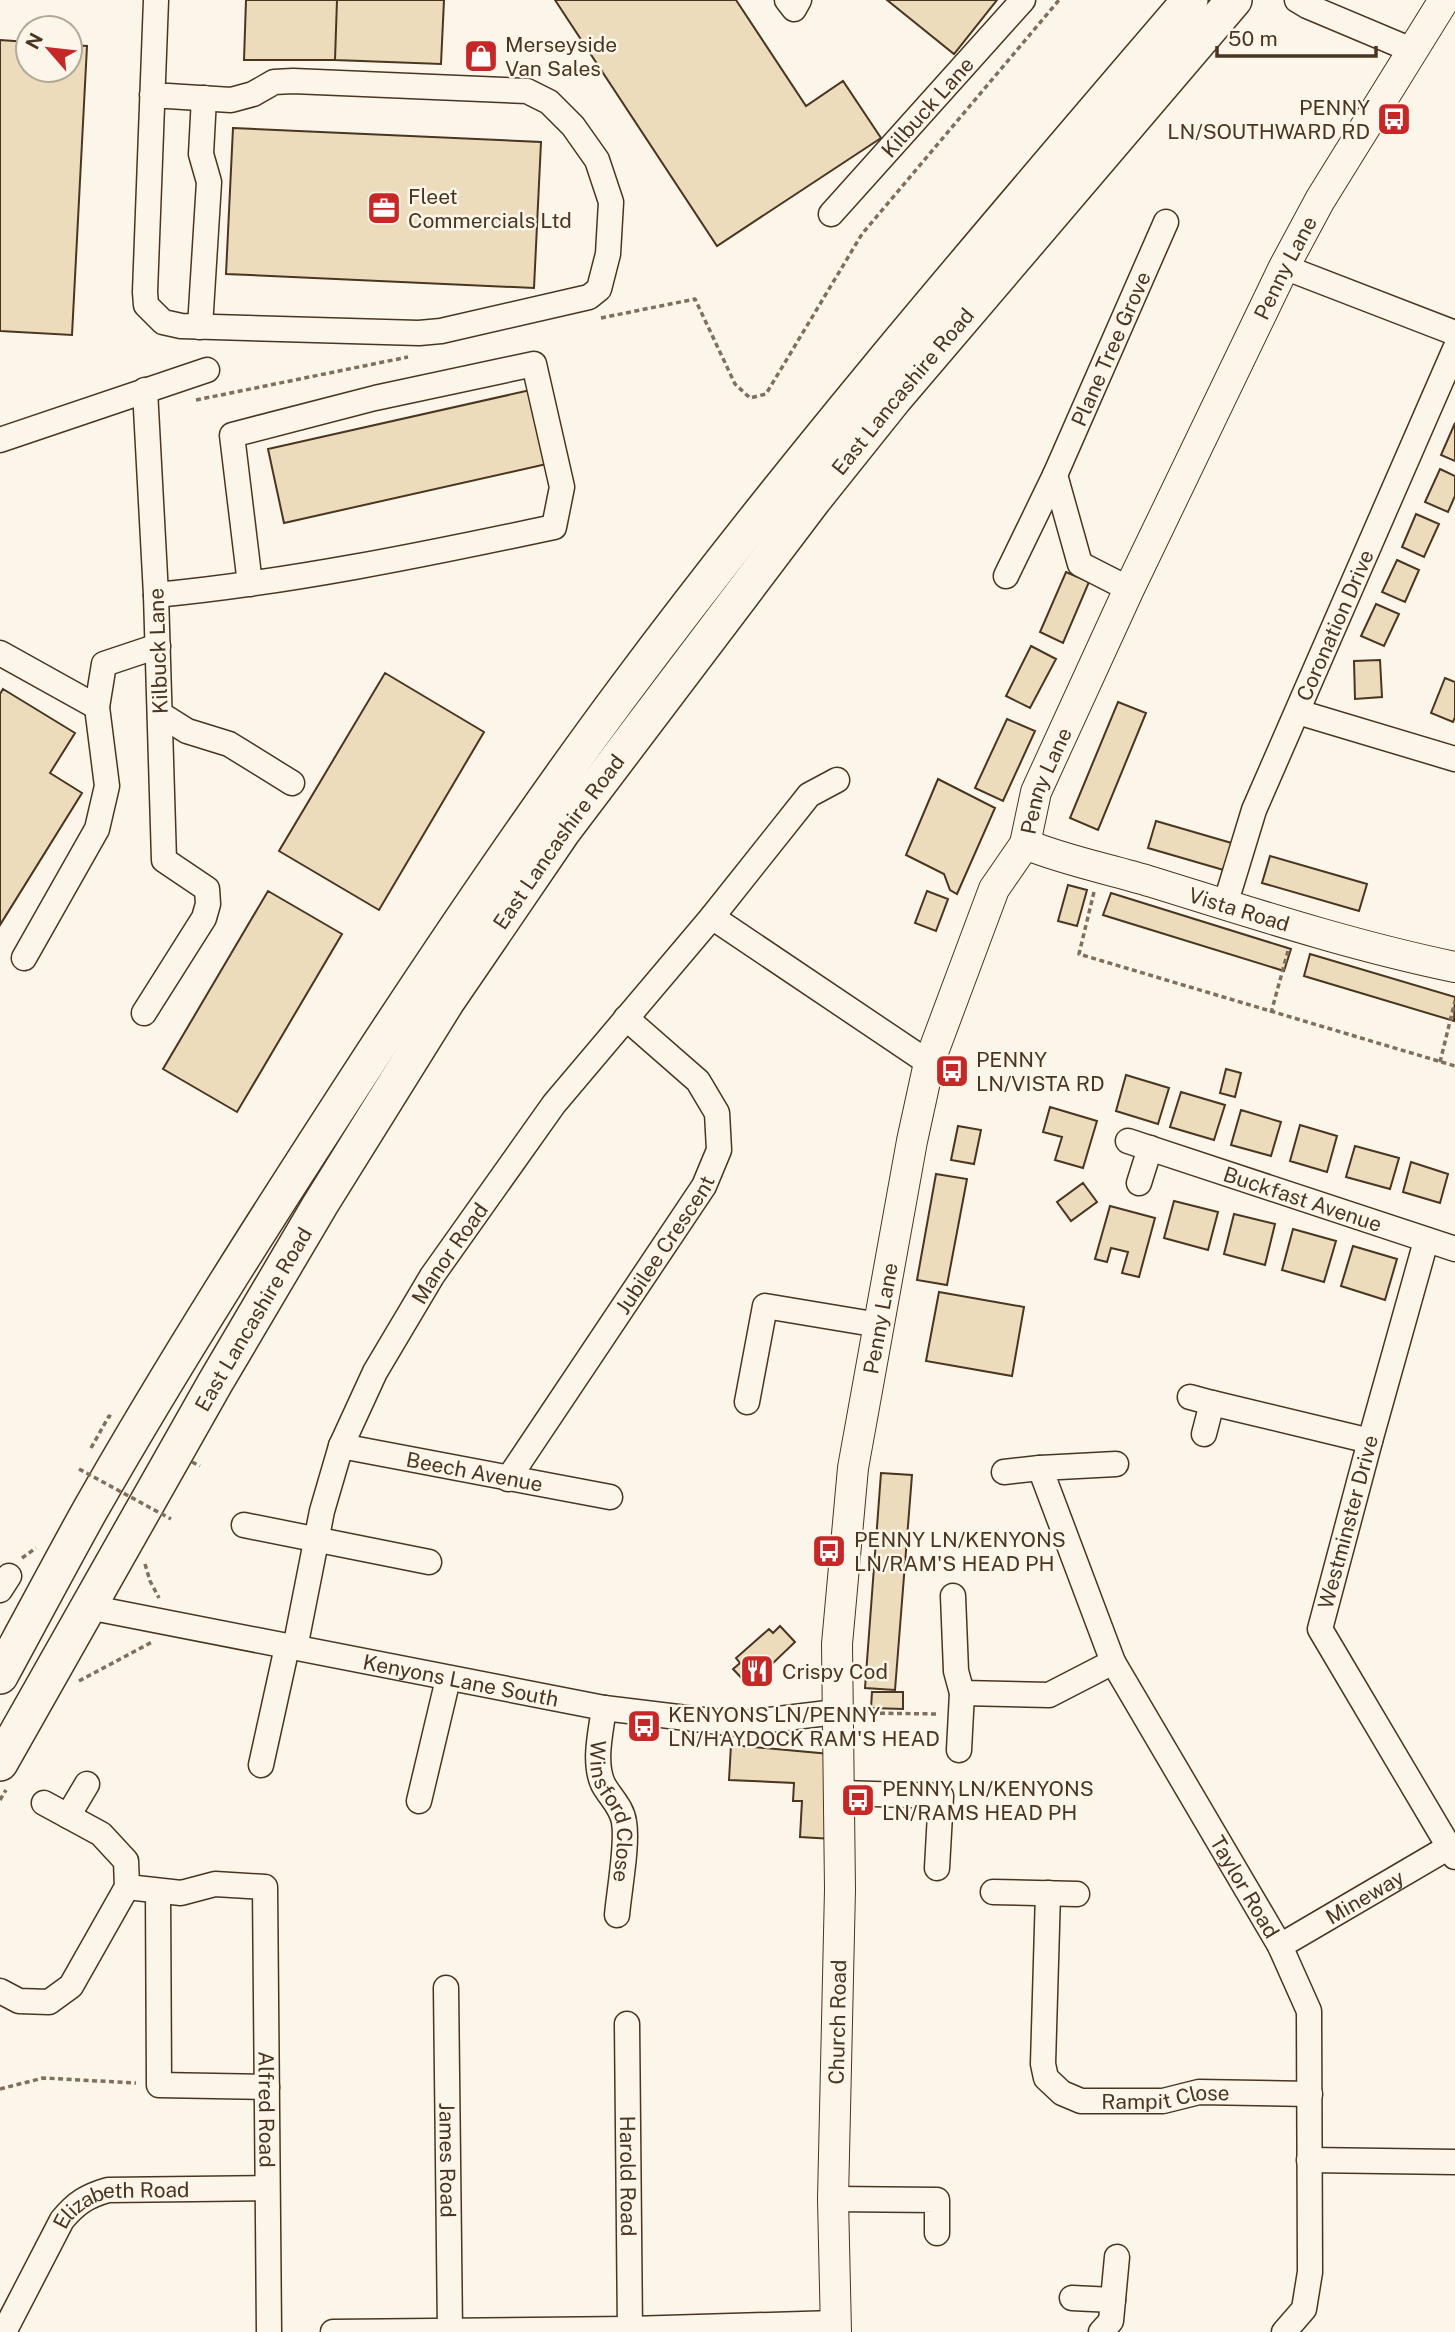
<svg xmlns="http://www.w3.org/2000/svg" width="1455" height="2332" font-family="'Public Sans',sans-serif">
  <rect width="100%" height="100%" fill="#fbf6e9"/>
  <path fill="#ecdcbc" stroke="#4a3520" stroke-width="2" d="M246,0H337L335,60H244Z
    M337,0H444L441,64L335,60Z
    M555,0H736L806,106L843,81L881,138L717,246Z
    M887,0H997L954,54Z
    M0,40L28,42V70H70V45L87,46L72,335L0,331Z
    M233,128L541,142L534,288L226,274Z
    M535,389L551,463L284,523L268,449Z
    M1455,423V461L1441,455Z
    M1440,469L1455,476V496L1448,512L1425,502Z
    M1416,514L1439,524L1424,557L1402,547Z
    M1397,560L1419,570L1405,602L1382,592Z
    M1066,572L1089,582L1063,643L1040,632Z
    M1376,604L1399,614L1384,646L1361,636Z
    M1031,646L1056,659L1030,708L1006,696Z
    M1380,660L1382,697L1355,699L1354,661Z
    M385,673L484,732L379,910L279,851Z
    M1445,678L1455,682V717L1453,722L1431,713Z
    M3,689L75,733L50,773L82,793L0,925V694Z
    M1118,702L1146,713L1098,830L1070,818Z
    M1007,719L1035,731L1003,801L975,788Z
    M938,779L995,808L957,894L950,890L944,874L906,855Z
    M1156,821L1235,844L1227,871L1148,848Z
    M1270,856L1367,884L1359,911L1262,883Z
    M1068,885L1087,890L1077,926L1058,921Z
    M268,891L342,934L237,1112L163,1069Z
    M927,891L948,899L936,931L915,923Z
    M1111,893L1291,949L1284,971L1103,915Z
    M1310,954L1455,997L1454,1021L1304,976Z
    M1226,1069L1241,1073L1235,1097L1220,1093Z
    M1126,1075L1169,1088L1158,1124L1116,1111Z
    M1181,1092L1225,1105L1214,1140L1170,1127Z
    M1050,1107L1097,1121L1083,1168L1055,1160L1062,1137L1043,1132Z
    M1241,1110L1281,1122L1271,1156L1231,1145Z
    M1300,1125L1337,1136L1327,1172L1290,1161Z
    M958,1126L981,1130L974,1164L951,1160Z
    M1355,1146L1399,1158L1390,1189L1346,1177Z
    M1411,1162L1448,1174L1440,1203L1403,1192Z
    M936,1174L967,1179L947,1285L917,1280Z
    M1083,1183L1097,1202L1071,1221L1057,1202Z
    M1174,1201L1218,1212L1208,1250L1164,1238Z
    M1110,1206L1155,1218L1139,1277L1122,1273L1128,1252L1111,1248L1107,1262L1095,1259Z
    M1234,1214L1275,1224L1265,1265L1224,1254Z
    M1293,1229L1336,1241L1324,1282L1282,1270Z
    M1353,1246L1397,1259L1385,1300L1341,1286Z
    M939,1292L1024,1307L1012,1376L926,1361Z
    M881,1473L912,1475L895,1690L865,1688Z
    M780,1626L795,1642L749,1686L733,1669L740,1663L736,1658L769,1629L773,1633Z
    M872,1692H903V1709L871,1708Z
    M731,1745L830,1754L833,1839L800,1837L802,1801H793L794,1783L729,1780Z"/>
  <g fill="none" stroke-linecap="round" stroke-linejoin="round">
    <g stroke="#4a3520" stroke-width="27">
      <g id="minor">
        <path d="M787,0L794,9L799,0"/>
        <path d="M1297,0L1307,6L1414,51"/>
        <path d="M152,95L231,100L253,94L274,82L293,81L527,91L549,102L573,126L597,160L611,202L608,254L599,289L589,297L441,331L419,333L181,326L163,322L146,305L145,292L156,0"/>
        <path id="s1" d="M831,214L1023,0"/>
        <path d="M1284,267L1455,333"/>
        <path d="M200,327L209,182L201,154L204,98"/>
        <path d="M0,440L207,370"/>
        <path id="s2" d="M1055,475L1166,222"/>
        <path d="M1006,576L1055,475L1080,564L1129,589"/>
        <path d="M156,595C291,582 422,555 554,527L562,487L534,364L375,398L232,435L250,584"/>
        <path d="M0,653L97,707"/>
        <path d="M1298,712L1455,759"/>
        <path d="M160,714L187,731L229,744L292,783"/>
        <path id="s3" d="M1225,905L1254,810L1455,349"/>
        <path d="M712,917L929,1063"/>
        <path d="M24,958L97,829L107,786L97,707L104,664L158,646"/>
        <path d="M144,1013L204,918L208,904L207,889L164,860L156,595L145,390"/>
        <path id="s4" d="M1128,1141L1455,1249"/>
        <path d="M1139,1183L1150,1148"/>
        <path d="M1426,1241L1370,1441L1320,1629L1455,1857"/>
        <path d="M1190,1397L1212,1403L1204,1434"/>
        <path d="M747,1402L765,1306L879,1325"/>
        <path d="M1212,1403L1370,1441"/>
        <path id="s5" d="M341,1446L610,1497"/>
        <path id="s6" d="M1116,1464L1040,1468L1113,1662L1280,1946L1309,2011L1310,2272L1304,2309L1284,2332"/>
        <path d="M1004,1472L1040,1468"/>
        <path id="s7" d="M508,1479L704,1186L719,1150L717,1113L698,1081L626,1018"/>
        <path d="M244,1525L429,1562"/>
        <path d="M0,1590L9,1576"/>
        <path d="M953,1596L956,1671L962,1693L959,1750"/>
        <path id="s8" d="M88,1607L604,1708L736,1724L836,1712"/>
        <path id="s9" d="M295,1648L322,1511L341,1446L375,1372L432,1276L554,1104L712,917L809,795L837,780"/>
        <path d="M962,1693L1049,1695L1113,1662"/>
        <path id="s10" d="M604,1708C601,1731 593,1762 603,1784C610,1797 622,1807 624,1822C628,1844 619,1891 617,1915"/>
        <path d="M261,1765L287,1647"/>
        <path d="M840,1793L941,1796L937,1868"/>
        <path d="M419,1801L448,1679"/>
        <path d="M68,1816L87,1784"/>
        <path id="s11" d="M127,1887L181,1893L215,1884L265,1887L269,2332"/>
        <path d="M158,1891L159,2085L267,2087"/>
        <path d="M993,1892L1077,1894"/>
        <path id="s12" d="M1048,1893L1043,2064L1046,2078L1062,2093L1081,2101H1163L1199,2092L1310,2094"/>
        <path id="s13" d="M1280,1946L1449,1847"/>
        <path id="s14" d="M446,1988L450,2332"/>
        <path d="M0,1991L19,2001L49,2002L71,1986L127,1887L126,1861L101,1834L44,1803"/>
        <path id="s15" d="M627,2024L630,2332"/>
        <path d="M1309,2160L1455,2162"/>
        <path d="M833,2199L937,2200V2233"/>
        <path d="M1072,2298L1113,2300"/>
        <path id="s16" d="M4,2332L62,2220C76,2203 87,2196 108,2190L267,2188"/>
        <path d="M333,2332L630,2329L835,2323"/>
        <path d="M1101,2332L1111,2321L1117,2257"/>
      </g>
    </g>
    <g stroke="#4a3520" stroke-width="32">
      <g id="major">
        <path id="s17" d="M1025,844C1066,861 1110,869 1152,882C1252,913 1353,946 1455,967"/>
        <path id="s18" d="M836,2332L833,2199L840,1889L837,1644L853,1468L912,1141L929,1063L994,889L1025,844L1036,792L1129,589L1284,267L1320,200L1444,0"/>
      </g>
    </g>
    <g stroke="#4a3520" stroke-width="38">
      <g id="highway">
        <path d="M0,1676C30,1621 59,1566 89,1512C176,1359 271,1211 367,1063C450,936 535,810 626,688C803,450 997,226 1190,0"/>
        <path id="s19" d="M0,1763L215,1383L320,1205L447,1001L563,831L814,499L894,399L1234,0"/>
      </g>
    </g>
    <path stroke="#7f6f5c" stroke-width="3.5" stroke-dasharray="5 3.5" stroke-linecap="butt" d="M601,318L695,299L735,384L750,398L766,394L862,234L1059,0
      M196,400L408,357
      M1094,892L1079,954L1455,1066
      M1271,1013L1288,951
      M1440,1062L1455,1001
      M91,1448L109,1416L113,1418
      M22,1558L36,1548
      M145,1564L150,1581L159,1598
      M79,1681L152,1642
      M863,1713L939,1714
      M0,1800L6,1790
      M0,2089L43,2078L136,2083"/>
    <use href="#minor" stroke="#fbf6e9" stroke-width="24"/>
    <use href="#major" stroke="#fbf6e9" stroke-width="30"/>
    <use href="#highway" stroke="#fbf6e9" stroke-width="35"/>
    <path stroke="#7f6f5c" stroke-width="3.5" stroke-dasharray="5 3.5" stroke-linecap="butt" d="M192,1462L200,1466
      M79,1469L171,1519"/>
  </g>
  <defs>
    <g id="shop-square" transform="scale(1.75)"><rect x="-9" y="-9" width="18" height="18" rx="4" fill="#c62828" stroke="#fbf6e9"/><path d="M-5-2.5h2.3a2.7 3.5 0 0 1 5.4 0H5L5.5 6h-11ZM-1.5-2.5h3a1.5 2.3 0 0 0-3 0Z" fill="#fff"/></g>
    <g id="bus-square" transform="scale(1.75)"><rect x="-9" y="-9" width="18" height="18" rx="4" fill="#c62828" stroke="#fbf6e9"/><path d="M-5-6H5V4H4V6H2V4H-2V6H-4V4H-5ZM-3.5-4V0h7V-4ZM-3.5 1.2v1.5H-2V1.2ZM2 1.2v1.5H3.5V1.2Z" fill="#fff"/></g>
    <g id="office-square" transform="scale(1.75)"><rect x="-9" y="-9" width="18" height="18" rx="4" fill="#c62828" stroke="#fbf6e9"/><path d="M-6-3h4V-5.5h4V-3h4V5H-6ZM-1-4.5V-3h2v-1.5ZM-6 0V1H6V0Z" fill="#fff"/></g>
    <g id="restaurant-square" transform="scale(1.75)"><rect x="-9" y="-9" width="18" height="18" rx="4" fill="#c62828" stroke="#fbf6e9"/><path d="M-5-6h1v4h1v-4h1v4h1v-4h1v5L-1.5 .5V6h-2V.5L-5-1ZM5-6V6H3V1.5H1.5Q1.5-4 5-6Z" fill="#fff"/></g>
  </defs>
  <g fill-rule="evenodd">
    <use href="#shop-square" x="481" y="56"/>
    <use href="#bus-square" x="1394" y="119"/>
    <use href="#office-square" x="384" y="208"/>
    <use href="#bus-square" x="952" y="1071"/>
    <use href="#bus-square" x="829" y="1551"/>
    <use href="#restaurant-square" x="757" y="1671"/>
    <use href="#bus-square" x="644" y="1726"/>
    <use href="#bus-square" x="858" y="1800"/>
  </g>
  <g text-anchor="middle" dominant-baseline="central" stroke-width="5" stroke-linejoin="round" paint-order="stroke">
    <g font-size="21" fill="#4a3520" stroke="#fbf6e9" text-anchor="start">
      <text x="505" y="44">Merseyside<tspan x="505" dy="24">Van Sales</tspan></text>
      <text x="1370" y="107" text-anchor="end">PENNY<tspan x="1370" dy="24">LN/SOUTHWARD RD</tspan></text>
      <text x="408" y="196">Fleet<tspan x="408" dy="24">Commercials Ltd</tspan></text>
      <text x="976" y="1059">PENNY<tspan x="976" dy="24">LN/VISTA RD</tspan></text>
      <text x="854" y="1539">PENNY LN/KENYONS<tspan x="854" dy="24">LN/RAM'S HEAD PH</tspan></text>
      <text x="782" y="1671">Crispy Cod</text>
      <text x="668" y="1714">KENYONS LN/PENNY<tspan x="668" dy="24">LN/HAYDOCK RAM'S HEAD</tspan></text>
      <text x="882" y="1788">PENNY LN/KENYONS<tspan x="882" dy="24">LN/RAMS HEAD PH</tspan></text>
    </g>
    <g font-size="21" fill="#4a3520" stroke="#fbf6e9">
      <text stroke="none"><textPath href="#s1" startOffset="144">Kilbuck Lane</textPath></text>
      <text stroke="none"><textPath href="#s18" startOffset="2151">Penny Lane</textPath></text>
      <text stroke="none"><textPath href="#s2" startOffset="138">Plane Tree Grove</textPath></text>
      <text stroke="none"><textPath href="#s19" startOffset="1645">East Lancashire Road</textPath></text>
      <text stroke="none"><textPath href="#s3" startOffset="301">Coronation Drive</textPath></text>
      <text transform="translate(158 651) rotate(-92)">Kilbuck Lane</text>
      <text stroke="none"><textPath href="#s18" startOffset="1584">Penny Lane</textPath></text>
      <text stroke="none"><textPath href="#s19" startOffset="1078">East Lancashire Road</textPath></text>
      <text stroke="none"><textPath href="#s17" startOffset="224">Vista Road</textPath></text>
      <text stroke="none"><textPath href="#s4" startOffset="184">Buckfast Avenue</textPath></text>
      <text stroke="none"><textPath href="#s7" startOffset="282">Jubilee Crescent</textPath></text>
      <text stroke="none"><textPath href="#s9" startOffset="429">Manor Road</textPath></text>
      <text stroke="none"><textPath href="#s19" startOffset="511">East Lancashire Road</textPath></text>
      <text stroke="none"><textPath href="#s18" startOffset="1017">Penny Lane</textPath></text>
      <text stroke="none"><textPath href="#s5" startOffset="136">Beech Avenue</textPath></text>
      <text transform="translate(1348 1522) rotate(-75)">Westminster Drive</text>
      <text stroke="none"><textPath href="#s8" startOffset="380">Kenyons Lane South</textPath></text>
      <text stroke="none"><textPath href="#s10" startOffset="107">Winsford Close</textPath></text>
      <text stroke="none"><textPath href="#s6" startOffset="544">Taylor Road</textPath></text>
      <text stroke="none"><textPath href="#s13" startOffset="98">Mineway</textPath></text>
      <text stroke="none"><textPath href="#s18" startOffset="310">Church Road</textPath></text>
      <text stroke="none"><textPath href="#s12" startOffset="313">Rampit Close</textPath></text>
      <text stroke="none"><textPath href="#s11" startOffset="362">Alfred Road</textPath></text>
      <text stroke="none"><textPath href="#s14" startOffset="172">James Road</textPath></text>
      <text stroke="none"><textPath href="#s15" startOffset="152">Harold Road</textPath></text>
      <text stroke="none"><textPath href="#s16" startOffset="191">Elizabeth Road</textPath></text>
    </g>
  </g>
  <g transform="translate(49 49) rotate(298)"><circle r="33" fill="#fbf6e9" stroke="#b4a999" stroke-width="2"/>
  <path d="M0-5L12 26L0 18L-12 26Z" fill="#c62828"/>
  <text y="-10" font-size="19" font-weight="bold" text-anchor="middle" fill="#4a3520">N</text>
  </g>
  <path d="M1217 46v10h159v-10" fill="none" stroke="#4a3520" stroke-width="3.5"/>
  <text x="1228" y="46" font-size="21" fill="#4a3520" stroke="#fbf6e9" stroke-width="5" paint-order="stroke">50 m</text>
</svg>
